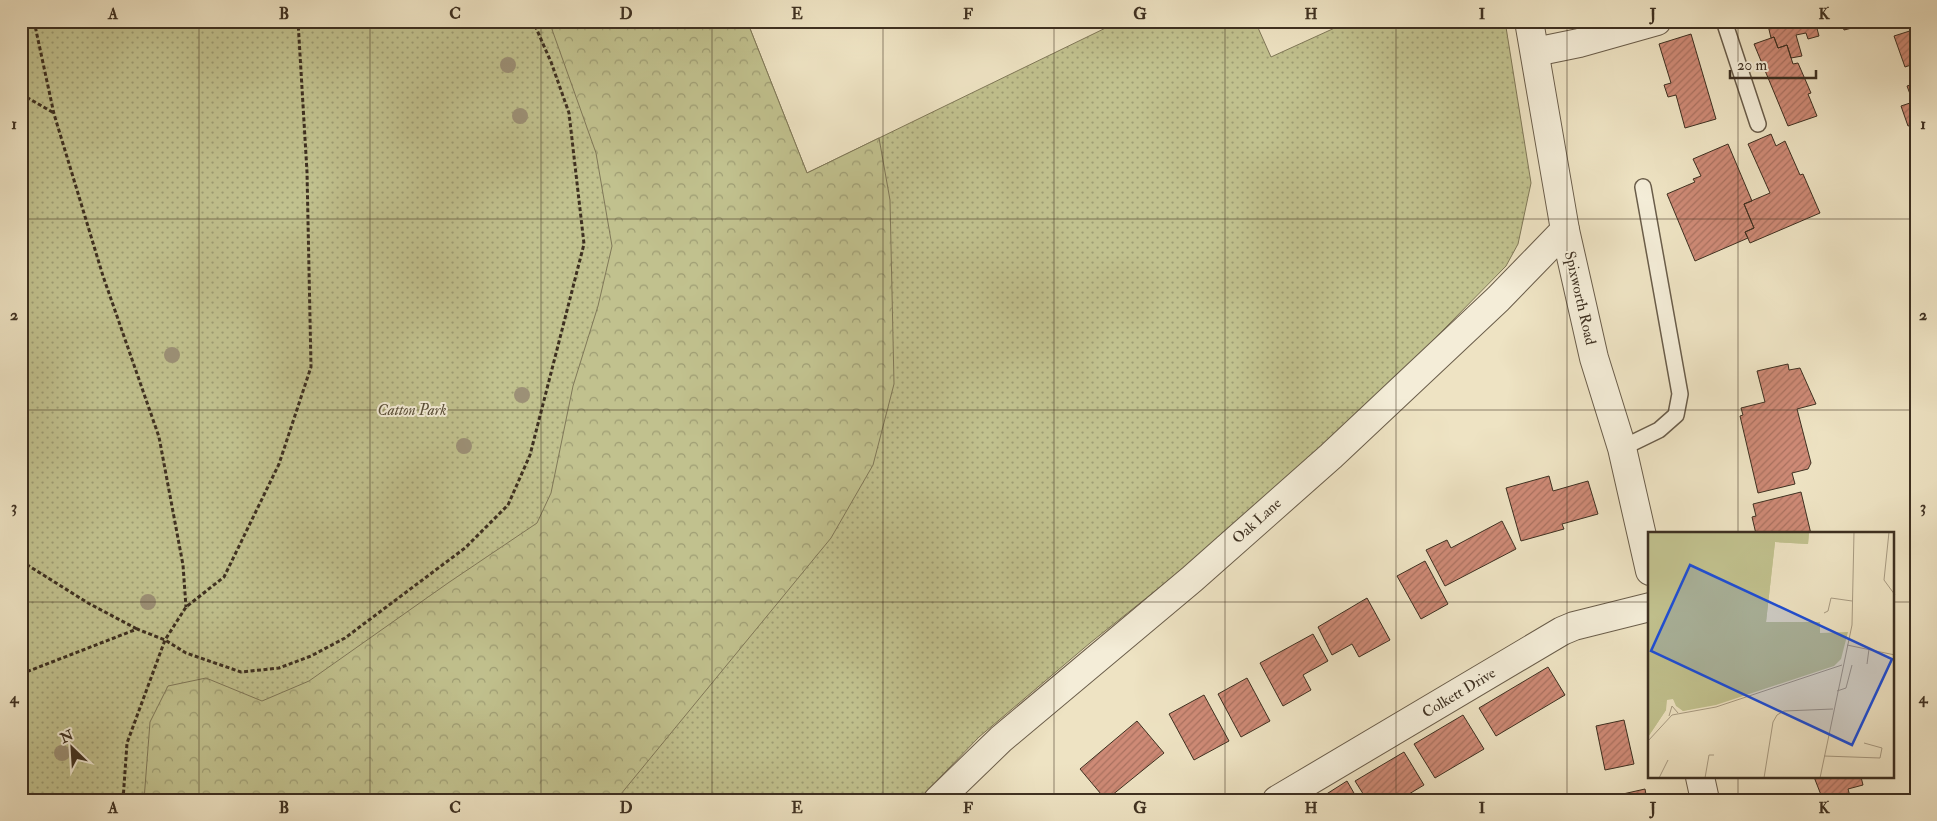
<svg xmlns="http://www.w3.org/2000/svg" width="1937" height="821" font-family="'IM FELL Double Pica',serif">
  <defs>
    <pattern id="grass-dots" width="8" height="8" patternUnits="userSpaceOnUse" patternTransform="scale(1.25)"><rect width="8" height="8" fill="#c1c18e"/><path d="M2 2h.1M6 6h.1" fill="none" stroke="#9e9d74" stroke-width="1.8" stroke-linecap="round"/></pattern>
    <pattern id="forest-crowns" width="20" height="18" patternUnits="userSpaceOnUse" patternTransform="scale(1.25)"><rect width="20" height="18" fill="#c1c18e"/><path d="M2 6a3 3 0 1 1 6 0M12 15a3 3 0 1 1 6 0" fill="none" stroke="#9e9d74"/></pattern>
    <pattern id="building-hatch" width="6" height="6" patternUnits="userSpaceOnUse" patternTransform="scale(1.25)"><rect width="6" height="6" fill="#ce8a76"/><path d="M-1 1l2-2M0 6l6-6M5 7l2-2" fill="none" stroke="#a97160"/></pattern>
  </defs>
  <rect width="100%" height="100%" fill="#eee3c3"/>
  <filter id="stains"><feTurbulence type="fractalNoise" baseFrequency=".004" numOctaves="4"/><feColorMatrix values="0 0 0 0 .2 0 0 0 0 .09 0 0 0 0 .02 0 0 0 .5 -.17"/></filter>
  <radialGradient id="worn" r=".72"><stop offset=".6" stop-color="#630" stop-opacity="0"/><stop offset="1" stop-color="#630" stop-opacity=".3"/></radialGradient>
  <path fill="url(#grass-dots)" stroke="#807858" d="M21,21H747L807,173L1120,21H1255L1271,57L1350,21H1505L1531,183L1518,244L1506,266L1392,382L1230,531L1090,643L979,737L918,800H21Z"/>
  <path fill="url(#forest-crowns)" stroke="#807858" d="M549,21H747L807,173L879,138L890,200L894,384L873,465L831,538L616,800H144L150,722L168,686L206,678L262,701L309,681L448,583L537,523L551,493L573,386L598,306L612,246L596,153Z"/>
  <path fill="url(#building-hatch)" stroke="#3e3021" d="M1271,21H1290L1274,28Z
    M1767,21H1815L1819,36L1808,39L1806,33L1796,35L1802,56L1791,58L1787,45L1778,48L1774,37L1771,38Z
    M1841,21H1876V22L1844,30Z
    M1916,29V77H1915L1911,65L1905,67L1894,36Z
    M1691,34L1716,119L1685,128L1676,95L1668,97L1664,85L1671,83L1659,44Z
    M1774,37L1778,48L1787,45L1793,64L1798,63L1811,93L1808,94L1817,116L1788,126L1754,44Z
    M1916,83V124L1908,126L1901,106L1913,102L1907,86Z
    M1771,134L1776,146L1785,141L1800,175L1803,174L1820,213L1750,243L1745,232L1754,228L1744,204L1770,193L1748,144Z
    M1728,144L1752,201L1744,204L1754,228L1745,232L1748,238L1695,261L1667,194L1695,182L1693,179L1701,176L1693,159Z
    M1788,364L1789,370L1800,368L1816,404L1797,409L1811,463L1808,469L1792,473L1795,484L1758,493L1740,416L1743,415L1741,408L1765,402L1757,371Z
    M1549,476L1553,491L1588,481L1598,514L1562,524L1564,529L1521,541L1506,488Z
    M1801,492L1811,534H1756L1752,517L1756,516L1753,504Z
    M1502,521L1516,549L1445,586L1426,550L1447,540L1451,548Z
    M1425,561L1448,604L1421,619L1397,576Z
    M1367,598L1390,640L1359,657L1352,644L1332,655L1318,627Z
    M1313,634L1328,661L1303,675L1311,690L1283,706L1260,663Z
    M1548,667L1565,695L1496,736L1479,708Z
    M1247,678L1270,721L1241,737L1218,694Z
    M1204,695L1229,741L1194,760L1169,714Z
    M1463,715L1484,749L1435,778L1414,744Z
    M1624,720L1634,764L1605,770L1596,726Z
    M1137,721L1164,753L1106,800L1080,769Z
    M1404,752L1424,785L1399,800H1367L1355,781Z
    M1814,777H1861L1863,785L1848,789L1851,800H1823Z
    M1347,781L1358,800H1317Z
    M1645,789L1647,800H1615L1614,796Z"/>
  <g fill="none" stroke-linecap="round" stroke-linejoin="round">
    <g stroke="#6a5d4a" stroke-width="18">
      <path id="service" d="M1724,21L1758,124
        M1622,448L1659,430L1676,415L1680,394L1643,187"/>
    </g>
    <g stroke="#6a5d4a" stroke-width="30">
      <path id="minor" d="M1535,52L1579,43L1657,21
        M938,800L1001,739L1192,579L1331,456L1498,299L1565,230
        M1277,800L1562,631L1574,626L1650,607"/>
    </g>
    <g stroke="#6a5d4a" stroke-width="30">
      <path id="tertiary" d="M1529,21L1565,230L1594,358L1622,448L1650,571
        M1700,777L1705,800"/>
    </g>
    <path stroke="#3e3021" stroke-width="3" stroke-dasharray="4 2.5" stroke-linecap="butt" d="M34,21L54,114L103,276L159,437L183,565L186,607
      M21,94L54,113
      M21,561L88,603L137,629
      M21,674L137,629L165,640L186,653L241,672L279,668L311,656L345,638L465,548L508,505L530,455L584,244L569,113L551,62L533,21
      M123,800L127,743L165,640L186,607L224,577L279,464L311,367L307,172L298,21"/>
    <use href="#service" stroke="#f4edd8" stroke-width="15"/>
    <use href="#minor" stroke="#f4edd8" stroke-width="28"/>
    <use href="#tertiary" stroke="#f4edd8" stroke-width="28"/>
  </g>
  <g fill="#9c9076">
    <circle cx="508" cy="65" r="8"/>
    <circle cx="520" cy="116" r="8"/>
    <circle cx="172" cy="355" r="8"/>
    <circle cx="522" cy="395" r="8"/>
    <circle cx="464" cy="446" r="8"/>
    <circle cx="148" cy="602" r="8"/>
    <circle cx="62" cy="753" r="8"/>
  </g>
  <path fill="none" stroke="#3e3021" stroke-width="1" stroke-opacity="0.55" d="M199,21V800M370,21V800M541,21V800M712,21V800M883,21V800M1054,21V800M1225,21V800M1396,21V800M1567,21V800M1738,21V534M21,219H1916M21,410H1916M21,602H1650M1893,602H1916M1738,777V800"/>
  <g text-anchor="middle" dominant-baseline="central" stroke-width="4" stroke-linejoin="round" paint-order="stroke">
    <g font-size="15" fill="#3e3021" stroke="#f4edd8">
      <text transform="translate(1580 298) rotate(77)">Spixworth Road</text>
      <text transform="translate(1257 521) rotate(-42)">Oak Lane</text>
      <text transform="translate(1459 693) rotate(-31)">Colkett Drive</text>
    </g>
    <g font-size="15" font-style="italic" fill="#584d37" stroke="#f4edd8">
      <text x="412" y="410">Catton Park</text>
    </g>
  </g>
  <g transform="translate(1648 532)">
    <rect width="246" height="246" fill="#eee3c3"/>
    <path d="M0,0H161L160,12L127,10L118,90H172V101L200,100L193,127L186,134L68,173L35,179L25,167L19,168L18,178L0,205Z" fill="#c1c18e"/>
    <path d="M108,0H161L160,12L127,10L118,90H127L117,117L103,130L66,147L59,162V173L35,179L28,174L20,155V137L16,130L27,113L41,119L73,114L94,89L99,28ZM8,137L16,156L5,160L8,171L17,169L18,178L0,205V162L5,151L0,139Z" fill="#c1c18e"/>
    <path fill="none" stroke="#a89b82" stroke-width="1" d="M241,0L236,48L247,63M176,81L180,79L183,66L204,69M199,113L247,123M219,132L221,117M189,159L198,156L204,133M21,184L24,174L30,181M0,209L24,183L68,175L194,133M176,224L232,226L234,216L216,211M11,246L20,228M57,246L61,223H66M116,246L125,190L129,183L136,179L185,177M172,246L204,93L206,0"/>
    <path fill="#1d4ed8" fill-opacity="0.15" stroke="#1d4ed8" stroke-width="2.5" d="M42,33L244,127L204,213L3,119Z"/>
    <rect width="246" height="246" fill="none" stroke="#3e3021" stroke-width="2.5"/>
  </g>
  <rect width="1937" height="821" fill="none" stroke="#eee3c3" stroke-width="55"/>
  <g transform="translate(72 748) rotate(335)" stroke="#f4edd8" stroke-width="4" paint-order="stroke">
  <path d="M0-4L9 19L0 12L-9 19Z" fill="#3e3021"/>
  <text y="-8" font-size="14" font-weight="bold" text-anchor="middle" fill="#3e3021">N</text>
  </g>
  <path d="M1730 70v8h86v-8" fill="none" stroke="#3e3021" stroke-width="2.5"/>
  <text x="1737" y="70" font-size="15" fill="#3e3021" stroke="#f4edd8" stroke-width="4" paint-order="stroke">20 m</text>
  <rect x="28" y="28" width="1882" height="766" fill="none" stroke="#3e3021" stroke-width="2"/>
  <g font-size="16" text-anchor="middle" font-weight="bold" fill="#3e3021">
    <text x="113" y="19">A</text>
    <text x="284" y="19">B</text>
    <text x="455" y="19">C</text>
    <text x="626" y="19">D</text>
    <text x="797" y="19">E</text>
    <text x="968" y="19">F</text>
    <text x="1140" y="19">G</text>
    <text x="1311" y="19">H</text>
    <text x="1482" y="19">I</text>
    <text x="1653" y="19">J</text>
    <text x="1824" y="19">K</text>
    <text x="14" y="129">1</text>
    <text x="1923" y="129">1</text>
    <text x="14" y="320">2</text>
    <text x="1923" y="320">2</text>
    <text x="14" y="512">3</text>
    <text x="1923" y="512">3</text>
    <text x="14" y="703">4</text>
    <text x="1923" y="703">4</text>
    <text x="113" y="813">A</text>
    <text x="284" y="813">B</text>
    <text x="455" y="813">C</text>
    <text x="626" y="813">D</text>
    <text x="797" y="813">E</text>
    <text x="968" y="813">F</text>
    <text x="1140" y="813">G</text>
    <text x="1311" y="813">H</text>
    <text x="1482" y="813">I</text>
    <text x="1653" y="813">J</text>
    <text x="1824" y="813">K</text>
  </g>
  <rect width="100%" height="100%" filter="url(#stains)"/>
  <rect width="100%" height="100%" fill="url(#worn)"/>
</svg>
